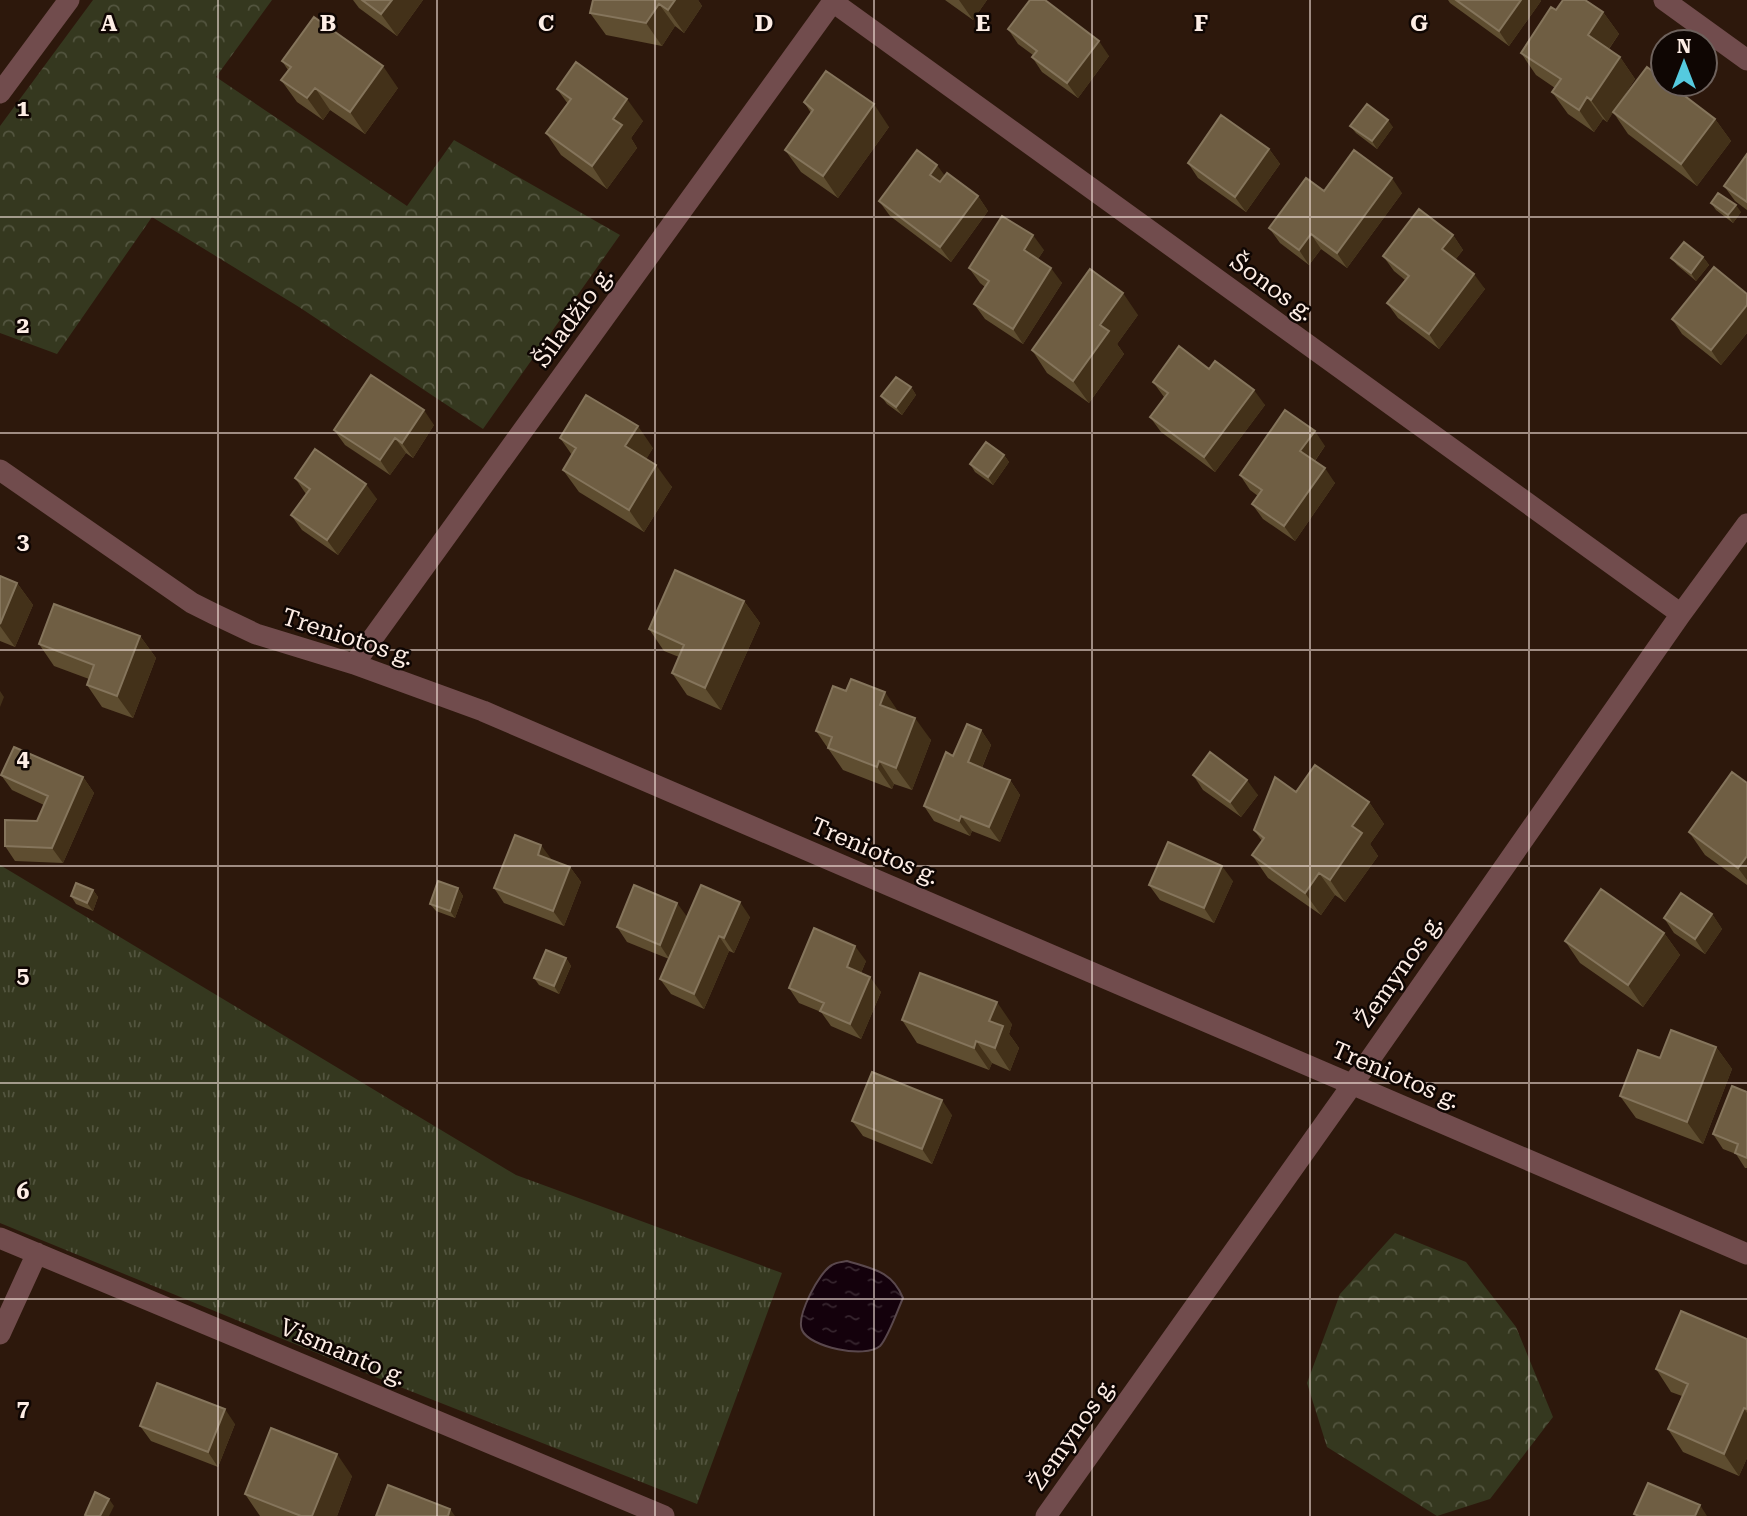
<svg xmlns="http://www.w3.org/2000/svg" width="1747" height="1516" font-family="'Roboto Serif',serif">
  <defs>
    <pattern id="grass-tufts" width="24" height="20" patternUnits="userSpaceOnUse" patternTransform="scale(1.75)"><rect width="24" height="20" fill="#35381f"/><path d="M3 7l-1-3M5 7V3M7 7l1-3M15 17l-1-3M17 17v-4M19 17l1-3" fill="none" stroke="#53553f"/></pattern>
    <pattern id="forest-crowns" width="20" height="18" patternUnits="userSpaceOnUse" patternTransform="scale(1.75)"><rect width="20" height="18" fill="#35381f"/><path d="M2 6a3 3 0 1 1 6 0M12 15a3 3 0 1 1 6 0" fill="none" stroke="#53553f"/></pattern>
    <pattern id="water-ripples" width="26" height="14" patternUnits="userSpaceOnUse" patternTransform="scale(1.75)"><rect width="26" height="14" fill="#14010c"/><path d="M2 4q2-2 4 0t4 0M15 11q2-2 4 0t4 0" fill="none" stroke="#37262f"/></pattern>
  </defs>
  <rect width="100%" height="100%" fill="#2d180c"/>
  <path fill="url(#grass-tufts)" d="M0,865L516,1175L782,1273L697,1504L390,1383L0,1223Z"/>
  <path fill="url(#forest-crowns)" d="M93,0H272L216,77L407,206L454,140L620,235L483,429L299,307L152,217L57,354L0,333V126Z
    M1395,1233L1466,1262L1516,1327L1553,1417L1490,1499L1437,1516L1327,1447L1307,1383L1340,1294Z"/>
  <path fill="url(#water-ripples)" stroke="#5a484d" stroke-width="2" d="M847,1261C873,1269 892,1271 903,1298C898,1309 888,1338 880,1346C865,1359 809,1347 802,1330C796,1316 819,1272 832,1265C836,1262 842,1262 847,1261Z"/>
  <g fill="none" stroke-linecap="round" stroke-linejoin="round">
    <path stroke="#714c4d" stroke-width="21" d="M1664,0L1747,60
      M833,2L1681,614
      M0,93L69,0
      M0,470L192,603L214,614L256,634L354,664L483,711L1747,1254
      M354,664L834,0
      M0,1238L664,1516
      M0,1334L37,1253
      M1046,1516L1352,1085L1681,614L1747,524"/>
  </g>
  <path fill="#5e4d30" d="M353,0H423L397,36L359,8Z
    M593,0H698L702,6L684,33L675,26L662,46L606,35L590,13Z
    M945,0H987L973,20Z
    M1448,0H1540L1541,1L1509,46L1450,3Z
    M1556,10L1603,12L1619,34L1609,49L1620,57L1635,79L1618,105L1715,119L1731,141L1697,186L1628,134L1613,112L1607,122L1603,119L1594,132L1568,114L1552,92L1555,88L1536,75L1521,53Z
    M1008,29L1109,56L1078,98L1042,72L1032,57L1033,55L1018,44Z
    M282,61L398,88L365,134L330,110L323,120L297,102L281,80L288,70Z
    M557,89L643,121L631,138L637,148L607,189L561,155L546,133L568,104Z
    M804,102L889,127L838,198L801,172L785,150L811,113Z
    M1350,126L1393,127L1377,149L1356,133Z
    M1269,149L1280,164L1246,212L1198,178L1188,163Z
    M1747,154V210L1735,201L1724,186Z
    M1324,191L1402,193L1347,268L1321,249L1309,265L1280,243L1269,228Z
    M978,196L988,211L951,262L890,216L879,201Z
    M1711,203L1741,212L1733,223L1716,210Z
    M1453,235L1463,250L1455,260L1485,289L1439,349L1398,318L1387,303L1405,280L1394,271L1383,256Z
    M1044,250L1038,259L1062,283L1023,344L985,319L974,304L985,287L980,283L969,268Z
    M1703,257L1709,265L1696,281L1677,265L1671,258Z
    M1747,294V333L1721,365L1682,334L1672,319Z
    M1138,315L1117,344L1124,354L1089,403L1047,373L1032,350Z
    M1209,369L1265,405L1215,472L1161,432L1150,417L1164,397L1153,382Z
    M911,387L916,395L902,415L887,404L881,396Z
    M434,425L413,458L406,453L390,475L345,445L334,430Z
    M560,438L653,448L646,459L672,487L644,532L579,492L563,470L572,455Z
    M1325,446L1315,461L1335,483L1295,541L1263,519L1252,504L1258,496L1250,490L1240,475Z
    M1004,455L1009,462L993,485L975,472L970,464Z
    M295,478L377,499L338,555L302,530L291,515L306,494Z
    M0,576L17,583L33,605L15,647L0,641Z
    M744,601L760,623L721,710L687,695L672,673L679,657L664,651L649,629Z
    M140,636L156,658L133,718L102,707L87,685L89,679L54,666L39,644Z
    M899,712L931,740L912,790L894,784L892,789L843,770L816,731Z
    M981,730L991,745L982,768L1010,780L1020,795L1000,842L972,831L970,836L934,821L924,806L953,756Z
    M1,775L83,777L94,793L63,863L15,861L5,846L37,821L44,805L12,790Z
    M1193,775L1258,795L1241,817L1203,790Z
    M1747,783V885L1705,855L1689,832Z
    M1296,792L1369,802L1384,824L1370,844L1378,856L1345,902L1335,895L1321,915L1268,878L1252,855L1262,841L1254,830Z
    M552,860L570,867L581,882L564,926L504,903L494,888Z
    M1233,881L1214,923L1160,900L1149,885Z
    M458,888L463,896L455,918L436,911L430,904Z
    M93,890L98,897L93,911L76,904L71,896Z
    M1712,914L1722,929L1705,954L1674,933L1664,918Z
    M750,917L734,953L729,951L704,1009L671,994L660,979L669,959L627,942L617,927L687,918Z
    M1664,933L1680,955L1643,1007L1580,963L1565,941Z
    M566,958L571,966L559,994L539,985L534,978Z
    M866,961L861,973L881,992L861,1039L831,1026L821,1012L799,1003L789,988Z
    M902,1020L1012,1024L1009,1034L1019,1048L1010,1071L992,1063L989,1070L917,1043Z
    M1716,1047L1732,1069L1703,1144L1636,1118L1620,1096L1660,1058Z
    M1747,1092V1168H1745L1736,1154L1723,1149L1713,1134Z
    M952,1115L932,1164L863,1136L852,1121Z
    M1747,1339V1458L1739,1476L1683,1452L1668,1429L1682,1396L1671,1392L1656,1369Z
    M235,1424L218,1467L151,1441L140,1426Z
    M352,1476L337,1516H260L245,1494Z"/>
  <path fill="#433119" d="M392,0H423L397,36L381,14Z
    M675,0H698L702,6L684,33L668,10Z
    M959,0H987L973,20Z
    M1521,0H1540L1541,1L1509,46L1499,31Z
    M659,4L675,26L662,46L646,23Z
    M1603,12L1619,34L1603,57L1588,35Z
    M1099,41L1109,56L1078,98L1067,83Z
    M1620,57L1635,79L1607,122L1591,100Z
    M383,66L398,88L365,134L350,112Z
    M315,88L330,110L323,120L307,98Z
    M1587,97L1603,119L1594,132L1579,110Z
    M627,99L643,121L631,138L637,148L607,189L592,166L613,119Z
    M874,104L889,127L838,198L823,176Z
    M1715,119L1731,141L1697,186L1681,164Z
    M1388,120L1393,127L1377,149L1372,141Z
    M1269,149L1280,164L1246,212L1235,197Z
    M937,165L948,180L941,190L930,175Z
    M1392,178L1402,193L1347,268L1337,253Z
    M978,196L988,211L951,262L940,247Z
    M1736,205L1741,212L1733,223L1728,215Z
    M1311,234L1321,249L1309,265L1299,250Z
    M1033,235L1044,250L1034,265L1024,250Z
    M1453,235L1463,250L1452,264L1442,249Z
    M1703,257L1709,265L1696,281L1691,273Z
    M1051,268L1062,283L1023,344L1013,329Z
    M1474,274L1485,289L1439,349L1429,334Z
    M1123,293L1138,315L1117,344L1124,354L1089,403L1073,381L1100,325Z
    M1747,305V333L1721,365L1711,350Z
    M911,387L916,395L902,415L896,407Z
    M1254,390L1265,405L1215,472L1204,457Z
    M424,410L434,425L413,458L402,443Z
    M638,426L653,448L641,468L625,446Z
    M1315,431L1325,446L1311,466L1300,451Z
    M395,438L406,453L390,475L380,460Z
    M1004,455L1009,462L993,485L988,477Z
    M656,465L672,487L644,532L629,510Z
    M1325,468L1335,483L1295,541L1284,526Z
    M366,484L377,499L338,555L327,540Z
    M17,583L33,605L15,647L0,626V624Z
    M744,601L760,623L721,710L705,688Z
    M140,636L156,658L133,718L117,696Z
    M0,691L4,697L0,707Z
    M885,692L900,714L880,705Z
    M915,718L931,740L912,790L896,768Z
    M981,730L991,745L978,777L968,762Z
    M879,761L894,784L892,789L877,767Z
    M83,777L94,793L63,863L52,848Z
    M1010,780L1020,795L1000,842L989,827Z
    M1247,780L1258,795L1241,817L1230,802Z
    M1369,802L1384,824L1370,844L1378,856L1345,902L1330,880L1352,826Z
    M961,816L972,831L970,836L959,821Z
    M541,845L552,860L538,855Z
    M1747,856V880L1738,868Z
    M1222,866L1233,881L1214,923L1204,908Z
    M570,867L581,882L564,926L553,911Z
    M1319,873L1335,895L1321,915L1305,893Z
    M458,888L463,896L455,918L450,911Z
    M93,890L98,897L93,911L87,903Z
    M740,902L750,917L734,953L724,938Z
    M677,903L688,918L670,960L660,945Z
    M1712,914L1722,929L1705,954L1695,939Z
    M1664,933L1680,955L1643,1007L1628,985Z
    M719,936L729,951L704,1009L694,994Z
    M855,946L866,961L857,982L847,967Z
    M566,958L571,966L559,994L554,986Z
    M870,977L881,992L861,1039L850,1024Z
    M997,1002L1012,1024L1009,1034L1019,1048L1010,1071L995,1048L989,1021Z
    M976,1041L992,1063L989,1070L974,1048Z
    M1716,1047L1732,1069L1703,1144L1687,1122Z
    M942,1100L952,1115L932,1164L922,1149Z
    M1744,1408L1747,1413V1458L1739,1476L1724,1454Z
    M225,1409L235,1424L218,1467L208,1452Z
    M337,1454L352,1476L337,1516H312Z
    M109,1499L114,1506L109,1516H100Z
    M1700,1505L1707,1516H1695Z
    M450,1509L455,1516H448Z"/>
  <path fill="#6f5e43" stroke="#85755c" stroke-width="2" d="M362,0H392L381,14Z
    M593,0H675L668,10L659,4L646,23L590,13Z
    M1030,0H1045L1099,41L1067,83L1032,57L1037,51L1008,29Z
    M1456,0H1521L1499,31Z
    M1563,0H1585L1603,12L1588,35L1620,57L1591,100L1587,97L1579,110L1552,92L1561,79L1521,53L1551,7L1556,10Z
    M314,17L383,66L350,112L315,88L307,98L281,80L291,67L282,61Z
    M576,62L627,99L613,119L622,125L592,166L546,133L571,99L557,89Z
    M1647,67L1663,79V84H1669L1715,119L1681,164L1613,112Z
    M826,71L874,104L823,176L785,150L813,110L804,102Z
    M1367,104L1388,120L1372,141L1350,126Z
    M1221,115L1269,149L1235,197L1188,163Z
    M917,150L937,165L930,175L940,182L947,173L978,196L940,247L879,201Z
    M1354,150L1392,178L1337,253L1311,234L1299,250L1269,228L1306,178L1324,191Z
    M1747,154V202L1724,186Z
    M1718,193L1736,205L1728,215L1711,203Z
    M1419,209L1453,235L1442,249L1474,274L1429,334L1387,303L1409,276L1383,256Z
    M1002,216L1033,235L1024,250L1051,268L1013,329L974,304L989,281L969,268Z
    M1684,242L1703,257L1691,273L1671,258Z
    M1714,267L1747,294V305L1711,350L1672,319Z
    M1090,269L1123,293L1100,325L1109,331L1073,381L1032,350Z
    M1179,346L1209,369L1215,361L1254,390L1204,457L1150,417L1168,393L1153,382Z
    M371,375L424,410L402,443L395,438L380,460L334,430Z
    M896,377L911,387L896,407L881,396Z
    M586,395L638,426L625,446L656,465L629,510L563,470L576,448L560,438Z
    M1285,410L1315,431L1300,451L1325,468L1284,526L1252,504L1262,490L1240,475Z
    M986,442L1004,455L988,477L970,464Z
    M315,449L366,484L327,540L291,515L310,489L295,478Z
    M675,570L744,601L705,688L672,673L684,645L649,629Z
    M0,576L17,583L0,624Z
    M54,604L140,636L117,696L87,685L94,665L39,644Z
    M851,679L885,692L880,705L915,718L896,768L879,761L877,767L828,748L832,737L816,731L833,686L846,691Z
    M967,724L981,730L968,762L1010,780L989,827L961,816L959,821L924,806L946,752L953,756Z
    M14,747L83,777L52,848L5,846V820L37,821L48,796L1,775Z
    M1210,752L1247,780L1230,802L1193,775Z
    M1315,765L1369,802L1352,826L1362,833L1330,880L1319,873L1305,893L1252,855L1264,838L1254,830L1275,777L1296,792Z
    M1732,772L1747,783V856L1738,868L1689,832Z
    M515,835L541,845L538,855L570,867L553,911L494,888Z
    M1168,842L1222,866L1204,908L1149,885Z
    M438,881L458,888L450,911L430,904Z
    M76,883L93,890L87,903L71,896Z
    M634,885L677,903L660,945L617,927Z
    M701,885L740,902L724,938L719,936L694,994L660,979Z
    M1601,889L1664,933L1628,985L1565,941Z
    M1681,893L1712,914L1695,939L1664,918Z
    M814,928L855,946L847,967L870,977L850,1024L820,1011L824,1003L789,988Z
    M546,950L566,958L554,986L534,978Z
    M920,973L997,1002L989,1021L1003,1026L995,1048L976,1041L974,1048L902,1020Z
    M1671,1030L1716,1047L1687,1122L1620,1096L1638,1050L1660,1058Z
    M872,1072L942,1100L922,1149L852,1121Z
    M1732,1086L1747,1092V1158L1735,1153L1738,1144L1713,1134Z
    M1681,1311L1747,1339V1409L1744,1408L1724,1454L1668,1429L1688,1384L1656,1369Z
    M157,1383L225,1409L208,1452L140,1426Z
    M271,1428L337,1454L312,1516H301L245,1494Z
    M1648,1483L1700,1505L1695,1516H1639L1634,1514Z
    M388,1485L450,1509L448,1516H376Z
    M95,1492L109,1499L100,1516H87L85,1515Z"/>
  <path fill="none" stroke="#fdede5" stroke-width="2" stroke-opacity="0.55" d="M218,0V1516M437,0V1516M655,0V1516M874,0V1516M1092,0V1516M1310,0V1516M1529,0V1516M0,217H1747M0,433H1747M0,650H1747M0,866H1747M0,1083H1747M0,1299H1747"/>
  <g text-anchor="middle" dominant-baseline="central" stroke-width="5" stroke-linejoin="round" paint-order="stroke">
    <g font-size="24" fill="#fdede5" stroke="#0f0603">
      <text transform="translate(1272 287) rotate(36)">Šonos g.</text>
      <text transform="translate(573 317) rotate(-54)">Šiladžio g.</text>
      <text transform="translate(348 637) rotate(18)">Treniotos g.</text>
      <text transform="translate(875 851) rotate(23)">Treniotos g.</text>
      <text transform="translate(1399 971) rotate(-55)">Žemynos g.</text>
      <text transform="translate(1396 1075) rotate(23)">Treniotos g.</text>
      <text transform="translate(343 1352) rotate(23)">Vismanto g.</text>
      <text transform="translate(1072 1434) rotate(-55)">Žemynos g.</text>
    </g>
  </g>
  <g font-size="23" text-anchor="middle" font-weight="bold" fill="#fdede5" stroke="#0f0603" stroke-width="5" stroke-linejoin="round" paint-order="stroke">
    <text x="109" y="31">A</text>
    <text x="328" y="31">B</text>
    <text x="546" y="31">C</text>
    <text x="764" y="31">D</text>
    <text x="983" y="31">E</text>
    <text x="1201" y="31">F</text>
    <text x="1419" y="31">G</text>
    <text x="23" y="116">1</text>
    <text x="23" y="333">2</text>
    <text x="23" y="549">3</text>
    <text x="23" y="766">4</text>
    <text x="23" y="983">5</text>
    <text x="23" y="1199">6</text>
    <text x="23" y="1416">7</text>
  </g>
  <g transform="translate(1684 63)"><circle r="33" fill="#0f0603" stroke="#6e625d" stroke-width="2"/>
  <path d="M0-5L12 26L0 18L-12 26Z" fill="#55cadf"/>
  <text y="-10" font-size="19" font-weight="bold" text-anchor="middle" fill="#fdede5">N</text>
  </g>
</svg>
